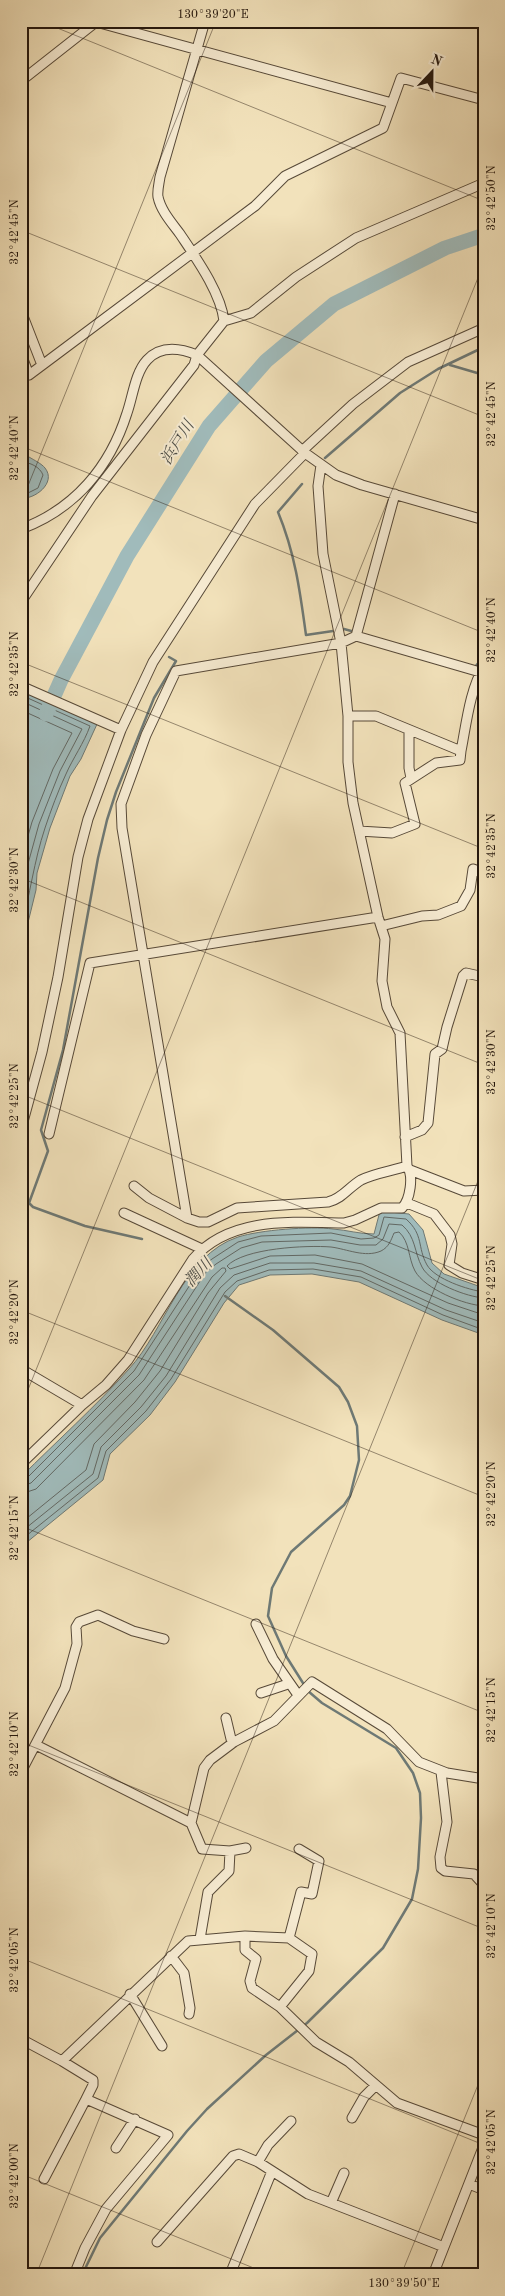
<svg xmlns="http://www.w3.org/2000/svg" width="505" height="2296" font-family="'Old Standard TT','Noto Serif JP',serif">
  <rect width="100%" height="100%" fill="#f2e2bb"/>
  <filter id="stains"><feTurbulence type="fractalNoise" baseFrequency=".004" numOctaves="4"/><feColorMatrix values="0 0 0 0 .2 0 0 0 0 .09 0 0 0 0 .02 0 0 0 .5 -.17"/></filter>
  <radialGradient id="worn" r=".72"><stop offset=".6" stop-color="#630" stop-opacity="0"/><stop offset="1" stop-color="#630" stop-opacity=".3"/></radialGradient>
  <path fill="#a0bbbb" stroke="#6e7975" d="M21,457H29C34,460 42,464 45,468C57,483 34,500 21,498Z
    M21,689L98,722L81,759L70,776L50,828L37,873L36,890L21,951Z
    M380,1211L409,1214L423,1230L432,1263L444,1274L484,1288V1335L442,1320L359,1282L312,1274L270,1275L239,1285L224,1303L175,1382L150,1415L110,1454L103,1480L21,1547V1477C57,1441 95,1407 129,1369C165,1330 183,1255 238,1237C260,1230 310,1226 333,1229C347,1230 359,1234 374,1234Z"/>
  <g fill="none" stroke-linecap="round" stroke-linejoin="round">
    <path stroke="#626864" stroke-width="1" d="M21,462C30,462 40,467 43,475L38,488L28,493H21
      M21,695L90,726C84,743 73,758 66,774C58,791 51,810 45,828C34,861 30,895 21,928
      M21,701L82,729L60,771L39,824L26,871L21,903
      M21,710L72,733L53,769L32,822L21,860
      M484,1306C464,1305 425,1289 415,1271C408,1258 410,1242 399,1232L394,1233C391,1240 389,1247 381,1251C365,1258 347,1249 331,1247C307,1245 244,1248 227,1266L230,1269L270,1256L315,1255L362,1264L448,1303L484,1315
      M21,1480L27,1478L134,1371L201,1268L212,1259L238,1242L261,1236L331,1233L361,1239L374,1238L379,1235L384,1217L406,1219C424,1235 417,1247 427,1265C435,1279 468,1290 484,1292
      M21,1486L31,1483L139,1375L206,1272L216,1264L241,1248L262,1242L331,1240L360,1245H376L383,1239L389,1224L402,1225C416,1237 414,1252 422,1267C430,1283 467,1297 484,1298
      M21,1494L36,1489L144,1380L212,1277L222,1268H225L226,1271L208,1293L160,1371L135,1402L94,1444L86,1470L21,1523
      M21,1532L93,1474L101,1447L141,1407L166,1376L220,1288L234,1275L270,1263H314L361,1271L446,1310L484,1323
      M21,1540L98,1478L106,1451L146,1411L171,1379L225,1292L237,1281L269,1270L313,1269L361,1277L443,1315L484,1330"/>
    <path stroke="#6e7975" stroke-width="2.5" d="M450,365L484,375
      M325,458L400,393L438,369L484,347
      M302,484L278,512C295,553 300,591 306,635L333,631
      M344,629L355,632
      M475,667L484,656
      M142,1239L85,1226L33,1207L29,1203L48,1151L41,1130L63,1050L98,858L107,820L116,792L154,698L176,661L169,657
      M82,2275L100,2238L187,2131L207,2109L266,2055L307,2023L383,1948L412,1899L418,1869L421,1818L420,1793L413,1773L396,1748L322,1703L308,1691L286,1656L268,1616L272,1588L291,1552L344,1505L350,1496L359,1460L357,1426L348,1402L339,1387L273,1330L225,1296"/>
    <path stroke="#a0bbbb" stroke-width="15" d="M46,714L61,680L127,556L209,426L266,361L334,304L445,248L484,235"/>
    <g stroke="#574938" stroke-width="11">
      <path id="minor" d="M96,22L392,103
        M21,81L96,22
        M21,311L42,365
        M224,321L251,313L296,277L356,238L484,183
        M21,354L29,375L255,206L285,176L383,128L401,78L484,100
        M302,451L353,404L408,362L484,328
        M395,494L356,636L341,643L176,671L146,735L121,804L122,828L187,1218L199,1222H208L237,1208L328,1202C342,1199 349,1187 361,1180C375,1173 392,1171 407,1166
        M21,529C75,509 110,467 127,413C133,396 135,373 147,360C161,345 180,348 197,355L305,453L336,475L362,485L484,520
        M21,602L92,496L194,365L197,355L224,321C221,293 196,258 180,234C172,223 161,211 158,197C157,191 159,184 160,177L205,21
        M356,636L480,672
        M21,686L121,730
        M348,716H376L461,751C466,726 470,688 484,667
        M409,730V768L411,778
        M359,831L392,833L415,824L405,783L436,763L460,760L461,751
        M381,926L422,916L438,915L461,906L470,890L473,869L484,873
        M21,1129L42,1052L58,977L78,857L88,819L121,730L153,662L255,504L305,453
        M49,1134L90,963L378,917
        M405,1137L422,1130L428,1123L435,1054L442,1049L447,1027L463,976L466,973L484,977
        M410,1170L464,1191L484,1190
        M134,1186L149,1198L187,1218
        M407,1203L434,1214L450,1235L452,1244L449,1265L462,1273L484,1280
        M124,1213L202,1249
        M21,1369L82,1405L106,1385L128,1360L193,1259C230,1216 293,1222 344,1223L355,1220L381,1208H402C410,1200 414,1176 407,1166L400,1033L387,1007L382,981L385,939L378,917L353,803L348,762V716L341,643L323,554L318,486L321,465
        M21,1464L82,1405
        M256,1624L273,1659L298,1695
        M261,1693L288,1684
        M226,1718L231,1739L234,1742
        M36,1745L191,1823L204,1768L210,1760L234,1742L274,1721L312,1682L387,1729L419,1762L447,1773L484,1779
        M21,1772L65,1688L77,1644L76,1627L79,1622L98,1615L133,1631L164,1639
        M441,1772L447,1822L440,1857L441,1868L445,1871L474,1874L484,1885
        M191,1823L202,1849L230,1851L246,1848
        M245,1936V1950L256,1959L250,1981L252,1988L280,2007L316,2042L349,2062L397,2103L484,2135
        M289,1938L301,1892L312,1894L319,1861L299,1849
        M200,1939L208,1892L229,1871L230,1851
        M171,1956L184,1973L190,2008L189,2014
        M130,1994L162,2046
        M21,2039L62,2061L93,2080V2085L86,2099L168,2135L106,2209L85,2248L74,2275
        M62,2061L188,1941L245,1936L289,1938L312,1954L309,1971L280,2007
        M352,2118L364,2097L375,2086
        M116,2148L135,2119
        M258,2162L268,2145L291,2121
        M44,2179L86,2099
        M469,2184L484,2190
        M331,2203L344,2173
        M157,2242L233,2156L239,2154L258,2162L308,2194L444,2247
        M231,2272L272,2171
        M433,2275L484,2145"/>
    </g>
    <use href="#minor" stroke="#f7ecd3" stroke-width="9"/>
  </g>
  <path fill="none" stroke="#23160d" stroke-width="1" stroke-opacity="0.45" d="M40,21L484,201M21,230L484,417M21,446L484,633M21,503L216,21M21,662L484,849M21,878L484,1065M21,1094L484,1281M21,1310L484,1497M21,1407L484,263M21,1526L484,1713M21,1742L484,1929M21,1958L484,2145M21,2174L271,2275M36,2275L484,1166M401,2275L484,2070"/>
  <g text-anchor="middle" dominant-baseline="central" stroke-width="4" stroke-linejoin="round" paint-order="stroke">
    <g font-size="16" font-style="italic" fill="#4f504a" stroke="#f7ecd3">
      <text transform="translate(178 443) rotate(-58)">浜戸川</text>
      <text transform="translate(199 1273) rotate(-47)">潤川</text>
    </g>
  </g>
  <rect width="505" height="2296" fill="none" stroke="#f2e2bb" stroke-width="55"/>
  <g transform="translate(432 72) rotate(22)" stroke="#f7ecd3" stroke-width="4" paint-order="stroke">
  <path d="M0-4L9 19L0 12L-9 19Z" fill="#23160d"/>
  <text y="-8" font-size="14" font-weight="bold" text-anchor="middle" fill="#23160d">N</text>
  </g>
  <rect x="28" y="28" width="450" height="2240" fill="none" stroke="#23160d" stroke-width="2"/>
  <g font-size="12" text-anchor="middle" fill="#23160d">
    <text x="213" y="18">130°39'20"E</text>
    <text transform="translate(491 198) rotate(-90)" y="4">32°42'50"N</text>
    <text transform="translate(14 232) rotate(-90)" y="4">32°42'45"N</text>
    <text transform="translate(491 414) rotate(-90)" y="4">32°42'45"N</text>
    <text transform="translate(14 448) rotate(-90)" y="4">32°42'40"N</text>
    <text transform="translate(491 630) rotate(-90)" y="4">32°42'40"N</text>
    <text transform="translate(14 664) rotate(-90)" y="4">32°42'35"N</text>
    <text transform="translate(491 846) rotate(-90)" y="4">32°42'35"N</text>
    <text transform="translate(14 880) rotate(-90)" y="4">32°42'30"N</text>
    <text transform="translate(491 1062) rotate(-90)" y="4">32°42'30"N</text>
    <text transform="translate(14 1096) rotate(-90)" y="4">32°42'25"N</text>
    <text transform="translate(491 1278) rotate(-90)" y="4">32°42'25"N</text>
    <text transform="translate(14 1312) rotate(-90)" y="4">32°42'20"N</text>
    <text transform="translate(491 1494) rotate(-90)" y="4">32°42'20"N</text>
    <text transform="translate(14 1528) rotate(-90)" y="4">32°42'15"N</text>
    <text transform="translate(491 1710) rotate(-90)" y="4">32°42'15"N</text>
    <text transform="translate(14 1744) rotate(-90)" y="4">32°42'10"N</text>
    <text transform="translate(491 1926) rotate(-90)" y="4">32°42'10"N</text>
    <text transform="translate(14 1960) rotate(-90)" y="4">32°42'05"N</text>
    <text transform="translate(491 2142) rotate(-90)" y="4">32°42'05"N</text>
    <text transform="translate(14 2176) rotate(-90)" y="4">32°42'00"N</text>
    <text x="404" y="2287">130°39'50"E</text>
  </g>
  <rect width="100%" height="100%" filter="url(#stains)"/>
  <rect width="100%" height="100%" fill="url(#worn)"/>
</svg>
